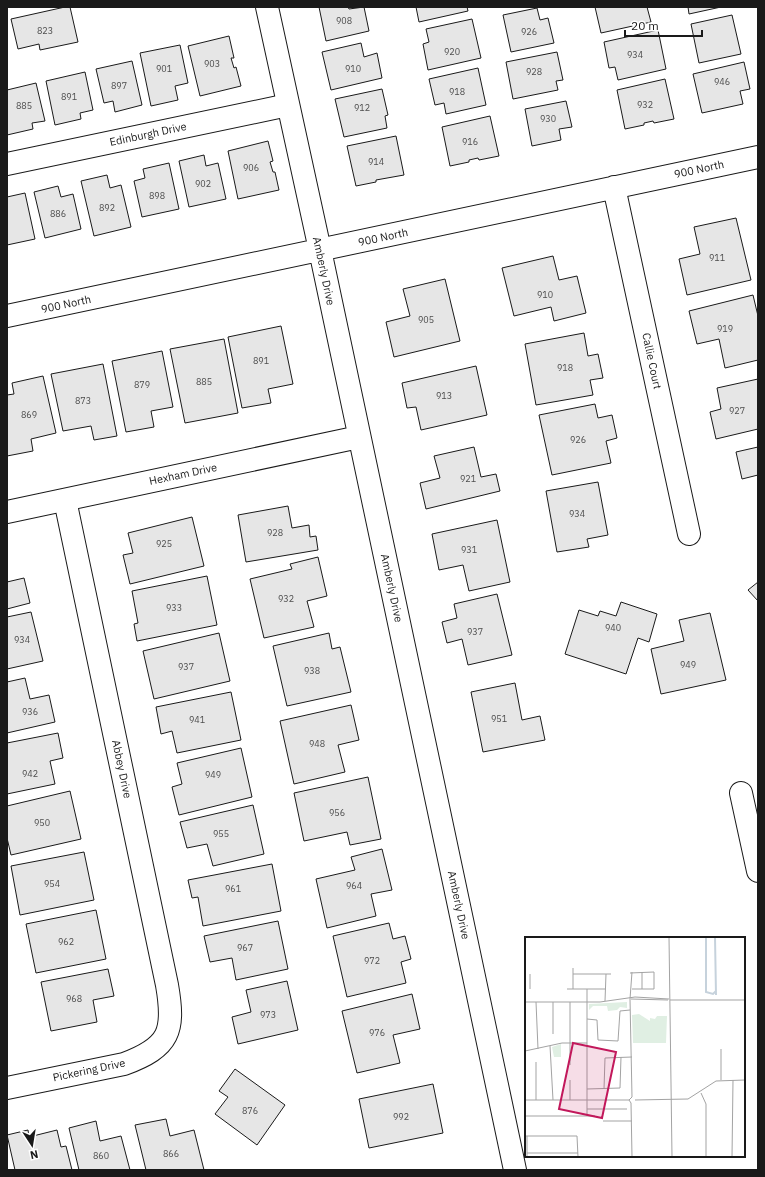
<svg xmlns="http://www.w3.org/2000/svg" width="765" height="1177" font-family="'IBM Plex Sans',sans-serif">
  <rect width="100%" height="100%" fill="#fff"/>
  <path fill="#e6e6e6" stroke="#1a1a1a" d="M65,7H70L78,42L40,50L39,44L18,49L11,19Z
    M319,7H348L349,9L364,7L369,31L326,41Z
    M416,7H467L468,11L419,22Z
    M595,7H647L651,22L601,33Z
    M688,7H721L689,14Z
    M537,8L540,20L548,18L554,43L511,52L503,15Z
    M732,15L741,54L699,63L691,24Z
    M472,19L481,58L428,70L423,44L429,42L426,29Z
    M658,30L666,69L618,80L615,67L609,68L604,42Z
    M229,36L234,58H231L234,68L236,67L241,86L200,96L188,46Z
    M361,43L364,57L377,53L382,78L331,90L322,52Z
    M180,45L188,83L175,86L178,100L151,106L140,53Z
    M557,52L563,80L556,81L558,90L513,99L506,62Z
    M132,61L142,105L115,112L113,101L104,103L96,69Z
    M744,62L750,89L740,91L743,104L702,113L693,74Z
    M478,68L486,105L446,114L444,103L435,105L429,79Z
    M85,72L93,110L80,113L81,119L55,125L46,81Z
    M665,79L674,119L654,123L653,121L644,123V125L625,129L617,90Z
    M36,83L45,121L32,123L33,129L7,135V90Z
    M382,89L388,115L385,116L387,128L344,137L335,99Z
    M566,101L572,127L559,129L561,140L532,146L525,109Z
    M490,116L499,156L479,160L478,158L469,160V162L450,166L442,127Z
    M396,136L404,175L376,180V182L356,186L347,146Z
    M268,141L273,161L270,162L273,172H275L279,190L238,199L228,151Z
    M204,155L206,166L218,163L226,199L189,207L179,161Z
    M169,163L179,209L142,217L134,181L145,178L143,169Z
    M107,175L110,188L121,185L131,227L94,236L81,181Z
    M58,186L61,197L73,194L81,229L45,238L34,192Z
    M25,193L35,239L7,245V197Z
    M736,218L751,280L687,295L679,259L700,254L694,227Z
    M553,256L559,280L577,276L586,313L554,321L551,307L514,316L502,268Z
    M445,279L460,341L394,357L386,322L410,316L403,289Z
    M753,295L758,316V360L725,368L719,339L697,344L689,311Z
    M281,326L293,384L268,389L271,403L242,408L228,337Z
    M584,333L588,356L598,354L603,378L590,380L593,395L536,405L525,344Z
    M224,339L238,413L185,423L170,349Z
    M162,351L173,407L151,411L154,427L126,432L112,361Z
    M103,364L117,436L94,440L91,426L63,431L51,374Z
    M476,366L487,415L421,430L416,407L407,408L402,383Z
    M43,376L56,433L31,439L33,451L7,456V395L14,394L12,383Z
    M758,379V429L716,439L710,412L721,409L717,388Z
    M595,404L598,418L612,415L617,438L606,441L611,463L552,475L539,415Z
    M474,447L481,477L496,474L500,491L426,509L420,483L440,478L434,456Z
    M758,447V475L742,479L736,452Z
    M598,482L608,535L587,539L589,547L557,552L546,491Z
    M288,506L292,528L309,525L310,537L316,536L318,550L246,562L238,515Z
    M192,517L204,566L130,584L123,555L133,553L128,533Z
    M497,520L510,582L469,591L463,565L439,570L432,534Z
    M318,557L327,596L307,601L314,627L264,638L250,579L292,569L290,564Z
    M207,576L217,625L137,641L134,624L138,623L132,591Z
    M24,578L30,603L7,609V582Z
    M758,582V601L748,590Z
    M497,594L512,655L468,665L462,639L447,643L442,622L457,618L454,604Z
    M621,602L657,614L649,642L638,638L626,674L565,654L579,610L598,616L600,611L616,616Z
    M31,612L43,661L7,669V617Z
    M710,613L726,680L661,694L651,649L684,641L679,620Z
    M219,633L230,681L154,699L143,651Z
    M329,633L332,649L340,647L351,692L287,706L273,646Z
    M25,678L30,699L49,695L55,722L7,733V682Z
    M515,683L522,720L540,716L545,740L483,752L471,692Z
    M231,692L241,740L177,753L172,731L161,734L156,707Z
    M351,705L359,740L338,745L345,772L294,784L280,721Z
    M58,733L63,758L50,761L55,784L7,794V743Z
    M241,748L252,797L179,815L172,787L182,784L177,763Z
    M368,777L381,839L350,845L347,832L304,841L294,793Z
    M70,791L81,839L11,855L7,838V806Z
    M253,805L264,854L213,866L207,844L187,848L180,822Z
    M382,849L392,890L371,894L376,916L327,928L316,879L355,870L351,857Z
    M84,852L94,900L20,915L11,866Z
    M272,864L281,911L203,926L198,897L192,898L188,880Z
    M96,910L106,959L36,973L26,924Z
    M278,921L288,969L236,980L232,958L210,962L204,936Z
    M389,923L393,939L405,936L411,959L401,962L406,983L347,997L333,936Z
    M108,969L114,996L93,1000L97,1022L51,1031L41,982Z
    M287,981L298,1030L238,1044L232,1017L251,1012L246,990Z
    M412,994L420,1029L393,1035L400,1063L357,1073L342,1011Z
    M235,1069L285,1105L257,1145L215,1114L228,1097L219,1091Z
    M433,1084L443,1133L369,1148L359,1099Z
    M166,1119L170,1136L194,1130L204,1170H146L135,1125Z
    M96,1121L100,1141L121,1136L130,1170H79L69,1128Z
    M28,1130L29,1137L57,1130L61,1147L66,1146L72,1170H15L7,1135Z"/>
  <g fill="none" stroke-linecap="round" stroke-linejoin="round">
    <g stroke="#1a1a1a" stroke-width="24">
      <path id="minor" d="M267,7L320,250L515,1170
        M7,164L288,105
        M614,187L689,534
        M7,316L758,157
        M7,512L359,437
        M741,793L758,871
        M7,1088L124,1064C170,1047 175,1031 167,985L65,500"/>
    </g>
    <use href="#minor" stroke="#fff" stroke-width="22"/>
  </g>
  <g text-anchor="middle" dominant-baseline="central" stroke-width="3" stroke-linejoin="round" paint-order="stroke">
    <g font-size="9" fill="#4d4d4d">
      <text x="344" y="20">908</text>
      <text x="45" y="30">823</text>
      <text x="529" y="31">926</text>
      <text x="452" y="51">920</text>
      <text x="635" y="54">934</text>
      <text x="212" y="63">903</text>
      <text x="164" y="68">901</text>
      <text x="353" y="68">910</text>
      <text x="534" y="71">928</text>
      <text x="722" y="81">946</text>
      <text x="119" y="85">897</text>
      <text x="457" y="91">918</text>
      <text x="69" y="96">891</text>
      <text x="645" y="104">932</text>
      <text x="24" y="105">885</text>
      <text x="362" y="107">912</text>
      <text x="548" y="118">930</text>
      <text x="470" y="141">916</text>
      <text x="376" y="161">914</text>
      <text x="251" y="167">906</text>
      <text x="203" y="183">902</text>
      <text x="157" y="195">898</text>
      <text x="107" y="207">892</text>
      <text x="58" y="213">886</text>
      <text x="717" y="257">911</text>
      <text x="545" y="294">910</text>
      <text x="426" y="319">905</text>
      <text x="725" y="328">919</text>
      <text x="261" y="360">891</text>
      <text x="565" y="367">918</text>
      <text x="204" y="381">885</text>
      <text x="142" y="384">879</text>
      <text x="444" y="395">913</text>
      <text x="83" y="400">873</text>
      <text x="737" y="410">927</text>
      <text x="29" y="414">869</text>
      <text x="578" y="439">926</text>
      <text x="468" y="478">921</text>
      <text x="577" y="513">934</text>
      <text x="275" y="532">928</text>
      <text x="164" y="543">925</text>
      <text x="469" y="549">931</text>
      <text x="286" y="598">932</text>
      <text x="174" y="607">933</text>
      <text x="613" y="627">940</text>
      <text x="475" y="631">937</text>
      <text x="22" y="639">934</text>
      <text x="688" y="664">949</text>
      <text x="186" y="666">937</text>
      <text x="312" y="670">938</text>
      <text x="30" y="711">936</text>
      <text x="499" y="718">951</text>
      <text x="197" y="719">941</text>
      <text x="317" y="743">948</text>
      <text x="30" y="773">942</text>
      <text x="213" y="774">949</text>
      <text x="337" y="812">956</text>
      <text x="42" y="822">950</text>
      <text x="221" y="833">955</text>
      <text x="52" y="883">954</text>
      <text x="354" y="885">964</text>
      <text x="233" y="888">961</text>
      <text x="66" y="941">962</text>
      <text x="245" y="947">967</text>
      <text x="372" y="960">972</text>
      <text x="74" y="998">968</text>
      <text x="268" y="1014">973</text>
      <text x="377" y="1032">976</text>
      <text x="250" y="1110">876</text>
      <text x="401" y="1116">992</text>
      <text x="171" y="1153">866</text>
      <text x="101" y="1155">860</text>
    </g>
    <g font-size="11" fill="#1a1a1a" stroke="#fff">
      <text transform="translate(148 134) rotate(-12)">Edinburgh Drive</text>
      <text transform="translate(699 169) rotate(-12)">900 North</text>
      <text transform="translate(383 237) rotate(-12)">900 North</text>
      <text transform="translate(324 271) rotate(78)">Amberly Drive</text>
      <text transform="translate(66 304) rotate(-12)">900 North</text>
      <text transform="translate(652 361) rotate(78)">Callie Court</text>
      <text transform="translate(183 474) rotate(-12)">Hexham Drive</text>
      <text transform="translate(392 588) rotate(78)">Amberly Drive</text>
      <text transform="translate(122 769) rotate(78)">Abbey Drive</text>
      <text transform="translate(459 905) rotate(78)">Amberly Drive</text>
      <text transform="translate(89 1070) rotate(-12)">Pickering Drive</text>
    </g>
  </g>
  <g transform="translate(525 937)">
    <rect width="220" height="220" fill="#fff"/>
    <path d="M102,65V71L95,70L92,73L83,74L82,69H68L64,73V67ZM114,77L125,84V81L130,82L132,79H142L141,106H108L107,78ZM36,107V120H29L27,110Z" fill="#e0efe3"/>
    <path fill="none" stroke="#c6d2dc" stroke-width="2" d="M181,0V55L188,57L191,54M190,0L191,58"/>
    <path fill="none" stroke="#a3a3a3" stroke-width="1" d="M144,0L147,220M48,31V52M117,35V52M105,36L129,35V52H107M48,37H86M5,52V37M42,52H81M106,62L143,63M145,63H220M80,64L81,37M0,65H75L110,60L144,62M11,65L13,112M28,65V97M45,65V128M62,82L72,83L73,103L93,104L95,74L105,73M25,109L28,163M196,112V143M0,114L37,106H62M11,125V163M45,143V163M62,152L95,151L96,120M79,152L80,121L107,120M176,156L181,167V220M107,160L105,62L107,35M107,160L104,163L106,166L107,220M0,163H104M110,163L163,162L191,144L220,143M62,172H102M0,179H70M62,179V52M78,184H107M0,199H52L53,220M2,199V220M2,216H53M207,220L208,143"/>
    <path fill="#c2185b" fill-opacity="0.15" stroke="#c2185b" stroke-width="2" d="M48,106L91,115L77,181L34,172Z"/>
    <rect width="220" height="220" fill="none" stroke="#1a1a1a" stroke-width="2"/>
  </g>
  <rect width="765" height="1177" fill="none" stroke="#1a1a1a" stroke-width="16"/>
  <g transform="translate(32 1145) rotate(168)" stroke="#ffffff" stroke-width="3" paint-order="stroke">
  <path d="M0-3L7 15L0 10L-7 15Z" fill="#1a1a1a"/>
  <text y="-6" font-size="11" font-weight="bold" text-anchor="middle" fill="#1a1a1a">N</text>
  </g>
  <path d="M625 30v6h77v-6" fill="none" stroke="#1a1a1a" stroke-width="2"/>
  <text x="631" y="30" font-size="12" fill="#1a1a1a" stroke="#ffffff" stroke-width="3" paint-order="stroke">20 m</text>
</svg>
